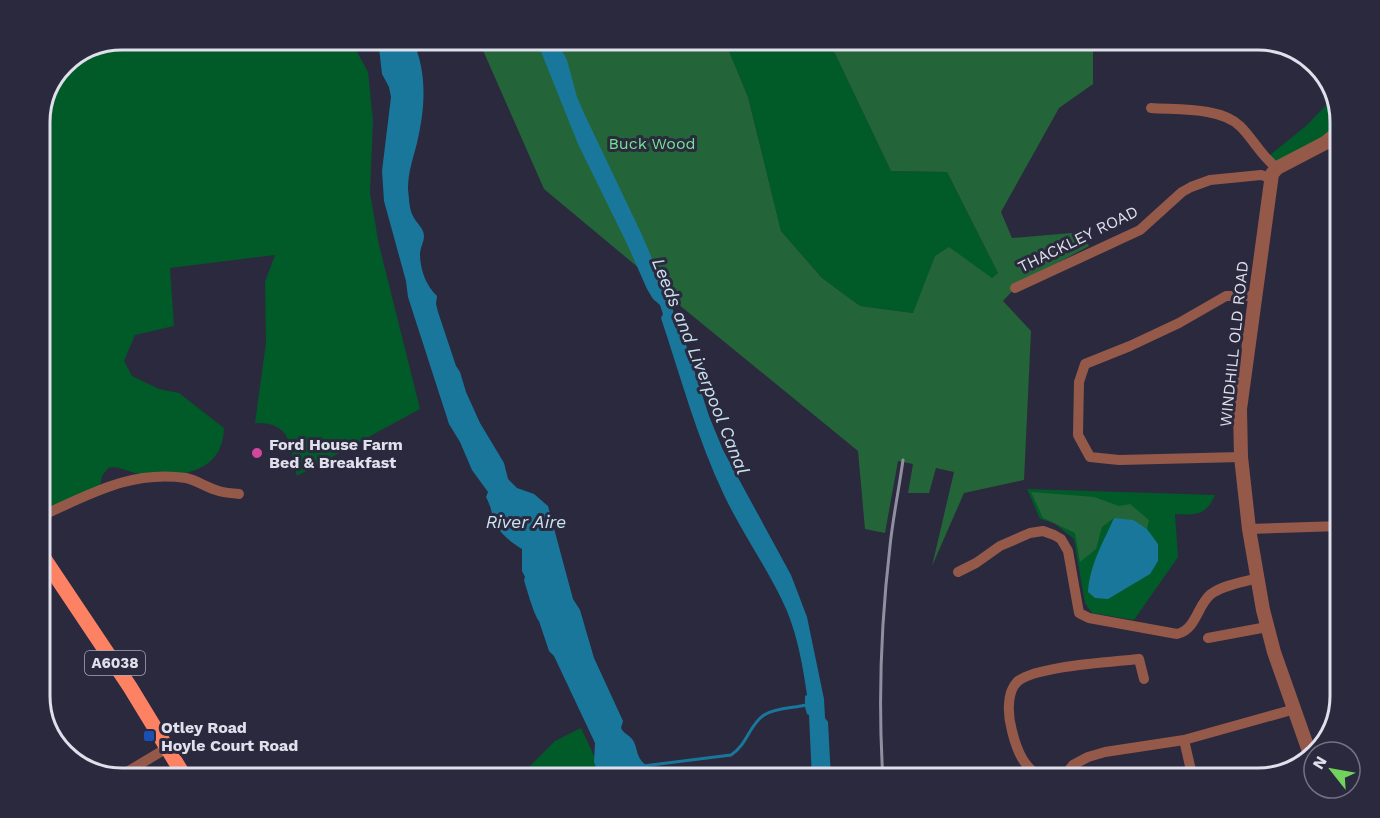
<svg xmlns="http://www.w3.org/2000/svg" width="1380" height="818" font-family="'Work Sans',sans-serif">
  <rect width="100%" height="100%" fill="#2b293d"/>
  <path fill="#005b29" d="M121,39H350L368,72L373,121L370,193L379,245L420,409L297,476C289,446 293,422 255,423L266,343L265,282L275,255L170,268L174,326L135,335L124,361L132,376L159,389L179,393L224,428C223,475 176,478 141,474C129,473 120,465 108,468L102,476L100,486L39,515V116L63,63Z
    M724,39H828L891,171L947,172L998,273L992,278L935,256L914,313L860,306L822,278L781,231L748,97Z
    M1335,96L1341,120L1321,138L1278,161L1273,160L1270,155L1306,126Z
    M1027,489L1215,495C1206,516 1195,515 1175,514L1178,557L1134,620L1092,613L1085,603L1074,539L1054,523L1040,519Z
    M581,728L605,779H517L555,741Z"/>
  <path fill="#236538" d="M478,39H724L748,97L781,231L822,278L860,306L913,313L935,256L949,247L992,278L998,273L947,172L891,171L828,39H1093V84L1059,108L1001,212L1012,238L1083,232L1089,246L1020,283L1003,301L1031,331L1024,480L964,493L932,566L954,472L936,468L929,493H908L913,464L898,461L885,533L865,529L858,451L667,295L664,289L544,189Z
    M1031,492L1094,497L1119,506L1130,504L1149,520L1147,529L1114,518L1102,527L1096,549L1080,562L1075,533L1043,518Z"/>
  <path fill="#19779c" d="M378,39H412C428,72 425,109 417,143C413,159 408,172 408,189C409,197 409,209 413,216C416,223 424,228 424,236C424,242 420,248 420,254C420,269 426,286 437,296L436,304L438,312L456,366L460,372L466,392L480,423L504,463L508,479L517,488L534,494L548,506L573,599L580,610L594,658L623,721L621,728C624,734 628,734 632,739C639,748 634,756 647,766L645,772L648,779H607L598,773L594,762L595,743L554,656L549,651L539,621C534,615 527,590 524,580L525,577L522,571V549C512,543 498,532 494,521C491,510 491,507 486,497L488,492L472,470L460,442L449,424L408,297L406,281L384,201L382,171L391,97L389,87L382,74Z
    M536,39H556L567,60L577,97L583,111L642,235L671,303L674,314L678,320L709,416L723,450L791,575L807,617L824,699L825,718L828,722L831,779H812L809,715L807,714L805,707V696L807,695C803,667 798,638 787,611C769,570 743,535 724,495C697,438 681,378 661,318L663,314L660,305L653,299L647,289L628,246L578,144Z
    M1114,518L1133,520L1147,529L1158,544V561L1150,574L1108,599L1095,598L1088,592C1090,564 1103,543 1114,518Z"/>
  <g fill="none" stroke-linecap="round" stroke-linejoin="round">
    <path stroke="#19779c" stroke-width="3" d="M643,766L731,755C747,745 749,725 764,715C775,708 794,708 806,705"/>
    <path stroke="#95594a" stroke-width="10" d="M1151,108C1178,110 1220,107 1240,126C1254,140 1262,157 1277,168
      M1015,288L1140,230L1182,192L1191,187L1210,180L1261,175L1271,178
      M1341,442V459
      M1241,457L1119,460L1090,457L1078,435L1079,382L1085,364L1130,346L1179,323L1226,296H1255
      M39,517C89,495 129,470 186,478C196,480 206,487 216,490C223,493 231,493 239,494
      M1249,529L1341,526
      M958,572L976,563L1000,546L1030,533L1043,531L1054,535L1061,539L1068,551L1079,613L1089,618L1177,634C1197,629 1197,605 1211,594C1223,585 1243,582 1258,578
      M1208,638L1267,627
      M1184,740L1193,779
      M117,778L167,748
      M1044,779C1024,769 1017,751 1012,731C1008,717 1006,693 1017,682C1034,666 1114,662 1139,659L1144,679
      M1062,779L1073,765L1088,757L1105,752L1184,740L1295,709"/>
    <path stroke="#95594a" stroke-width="14" d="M1311,757L1274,652L1263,610L1249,529L1241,457L1240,409L1272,174L1277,168L1325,143L1341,130"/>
    <path stroke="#fd8264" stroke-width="15" d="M39,551L130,687L186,779"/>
    <path stroke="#908f9f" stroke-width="3" d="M883,779C878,702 881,623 890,546C893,517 899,489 903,460"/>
  </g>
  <circle fill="#d1479c" stroke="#2b293d" stroke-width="2" cx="257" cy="453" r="6"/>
  <rect fill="#1a4fb4" stroke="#2b293d" stroke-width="2" x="143" y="730" width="12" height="12" rx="3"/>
  <g text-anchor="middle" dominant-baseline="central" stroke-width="6" stroke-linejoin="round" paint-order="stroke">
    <rect fill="#2b293d" stroke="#aaa9b8" stroke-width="1.5" x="85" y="651" width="60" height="24" rx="4.5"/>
    <g font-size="15" font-weight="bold" fill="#e0e0ed">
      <text x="115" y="663">A6038</text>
    </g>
    <g font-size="16" fill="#73e392" stroke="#2b293d">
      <text x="652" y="143">Buck Wood</text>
    </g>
    <g font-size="16" fill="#e0e0ed" stroke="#2b293d">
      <text transform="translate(1078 239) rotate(-26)">THACKLEY ROAD</text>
      <text transform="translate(1234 344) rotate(-84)">WINDHILL OLD ROAD</text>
    </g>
    <g font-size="16" font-weight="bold" fill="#e0e0ed" stroke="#2b293d" text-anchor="start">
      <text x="269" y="444">Ford House Farm<tspan x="269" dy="18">Bed &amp; Breakfast</tspan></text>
      <text x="161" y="727">Otley Road<tspan x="161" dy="18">Hoyle Court Road</tspan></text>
    </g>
    <g font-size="18" font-style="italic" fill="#cbe3ef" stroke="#2b293d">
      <text transform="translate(701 366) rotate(68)">Leeds and Liverpool Canal</text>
      <text x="526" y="521">River Aire</text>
    </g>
  </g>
  <path d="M0 0H1380V818H0ZM122 50H1258A72 72 0 0 1 1330 122V696A72 72 0 0 1 1258 768H122A72 72 0 0 1 50 696V122A72 72 0 0 1 122 50Z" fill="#2b293d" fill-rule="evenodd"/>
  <path fill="none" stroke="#e0e0ed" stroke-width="3" d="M122 50H1258A72 72 0 0 1 1330 122V696A72 72 0 0 1 1258 768H122A72 72 0 0 1 50 696V122A72 72 0 0 1 122 50Z"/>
  <g transform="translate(1332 770) rotate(301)"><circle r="28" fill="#2b293d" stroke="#737283" stroke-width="1.5"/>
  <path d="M0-4.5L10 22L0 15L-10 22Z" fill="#71d25e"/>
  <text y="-9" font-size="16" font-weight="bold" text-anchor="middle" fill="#e0e0ed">N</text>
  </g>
</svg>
